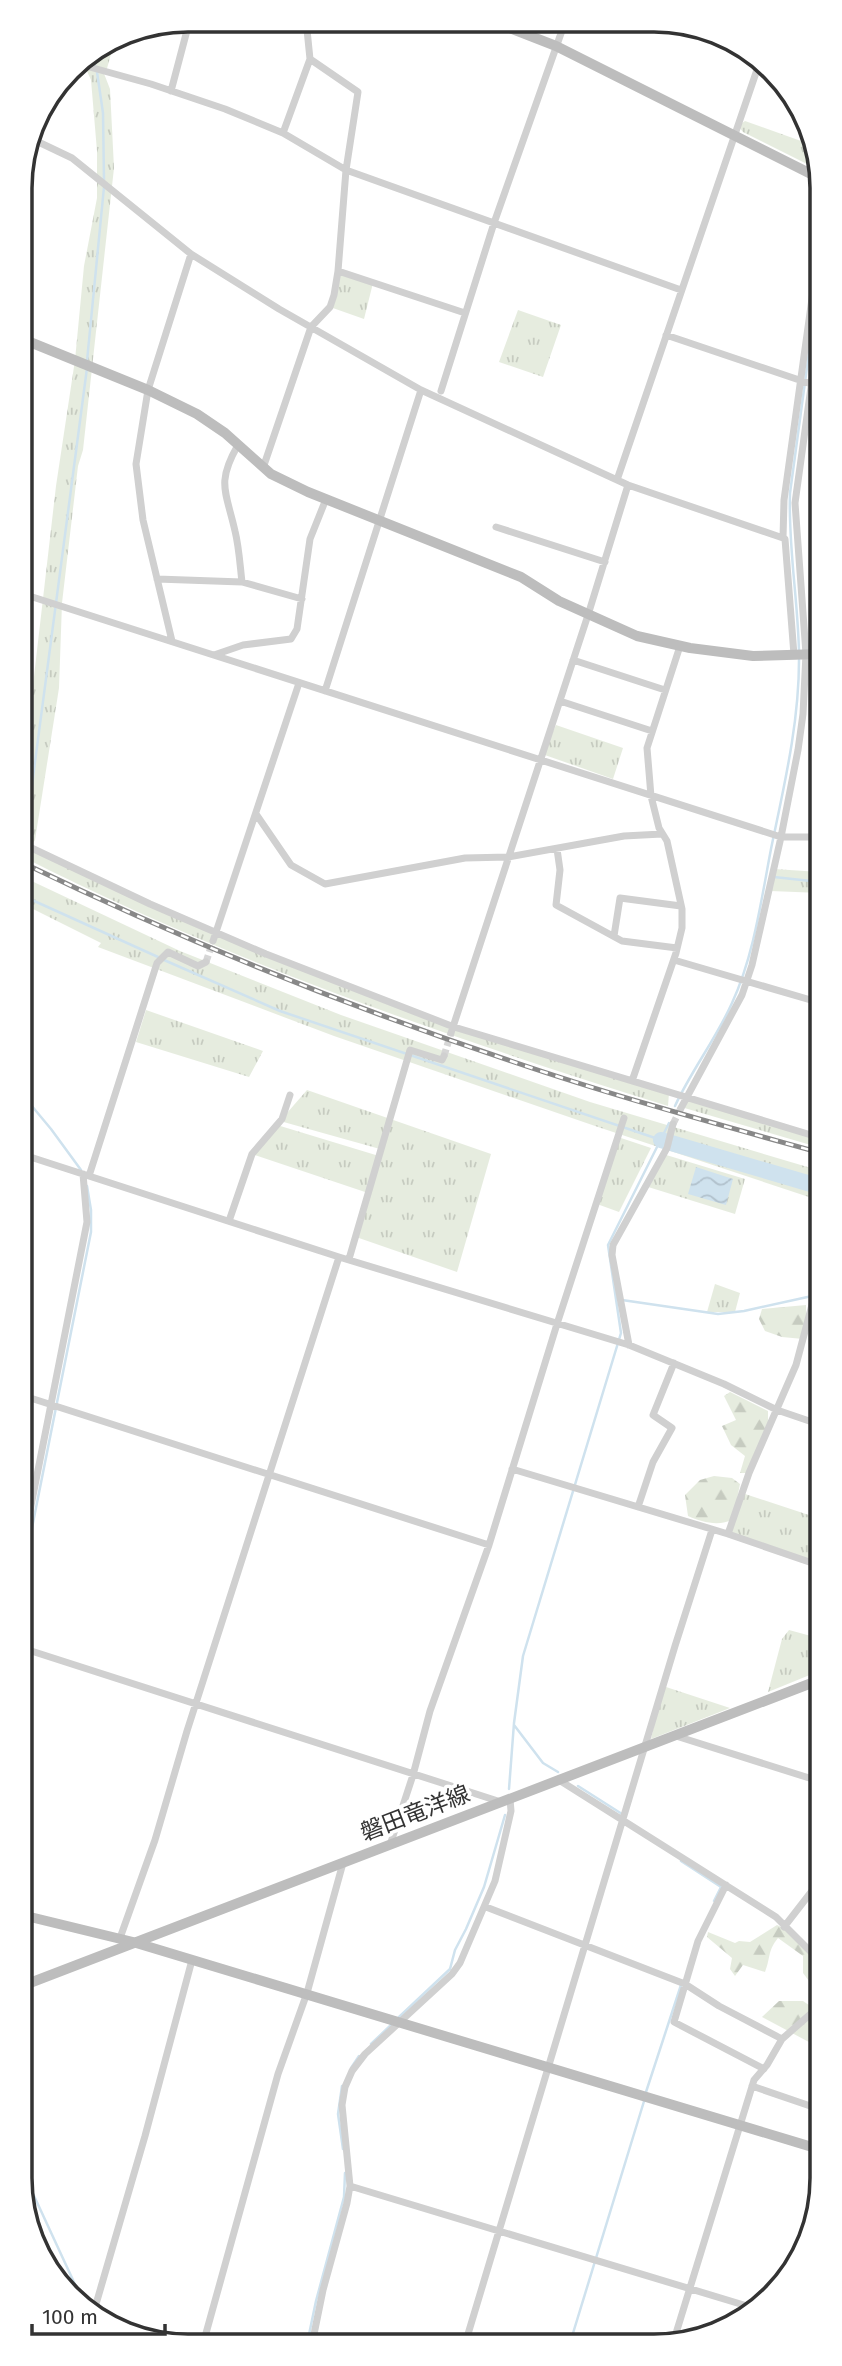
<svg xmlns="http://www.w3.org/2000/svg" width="842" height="2366" font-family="'Fira Sans','Noto Sans JP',sans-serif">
  <defs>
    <pattern id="grass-tufts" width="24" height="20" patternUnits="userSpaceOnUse" patternTransform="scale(1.75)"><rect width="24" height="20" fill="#e6ecdf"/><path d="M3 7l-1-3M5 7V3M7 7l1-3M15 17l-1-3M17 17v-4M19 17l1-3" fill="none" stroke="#c6cbc0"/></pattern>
    <pattern id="forest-firs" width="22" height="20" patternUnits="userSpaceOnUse" patternTransform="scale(1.75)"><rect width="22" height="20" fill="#e6ecdf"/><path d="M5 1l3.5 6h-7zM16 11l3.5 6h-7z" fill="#c6cbc0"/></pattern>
    <pattern id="water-waves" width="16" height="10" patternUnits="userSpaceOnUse" patternTransform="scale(1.75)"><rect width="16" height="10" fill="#cfe2ee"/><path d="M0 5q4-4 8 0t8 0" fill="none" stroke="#b2c2cd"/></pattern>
  </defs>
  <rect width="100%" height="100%" fill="#fff"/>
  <path fill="url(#grass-tufts)" d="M116,36L106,72L103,71L110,89L114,168L83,450L78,466L62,603L59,688L35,840L30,847L150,904L452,1027L669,1093L668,1106C447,1037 227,961 21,856V805L24,763L56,486L75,360L84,266L97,198V151L91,80L81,58Z
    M745,121L815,146L819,154V170L743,132L738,126Z
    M338,271L373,283L364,319L330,307Z
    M518,310L561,325L543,377L499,362Z
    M556,725L623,748L613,779L542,754Z
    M774,869L820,872L821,893L770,891L773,888Z
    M21,876L180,951L341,1015L590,1102L821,1171V1201L598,1127L334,1036L98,947L101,943L21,903Z
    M146,1010L263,1051L249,1077L136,1042Z
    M307,1090L491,1154L457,1272L356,1237L368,1193L252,1154L277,1125L379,1156L380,1149L280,1121Z
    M686,1098L821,1137V1148L681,1107Z
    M618,1137L651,1148L619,1212L597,1204Z
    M663,1154L745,1179L735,1214L645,1186Z
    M715,1284L740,1293L735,1312H707Z
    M742,1493L821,1519L808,1561L728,1534Z
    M789,1630L822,1639V1670L768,1692L782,1639Z
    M663,1686L730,1708L651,1739Z"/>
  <path fill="url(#forest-firs)" d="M806,1305V1327L803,1339L782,1337L765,1331L759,1319L762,1309Z
    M730,1392L768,1411V1430L749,1473H740L745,1456L731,1445L722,1426L736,1420L724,1396Z
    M714,1476L732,1478L740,1484L733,1519C719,1527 702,1522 688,1516L685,1495L700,1480Z
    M777,1925L786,1929L822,1963L821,2005L812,1985L803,1973V1956L778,1938C767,1952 771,1957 765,1972L743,1965L735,1976L730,1969L732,1958L707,1937L708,1932L735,1943L739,1941L750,1942Z
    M779,2001H803L822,2014V2049L762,2017Z"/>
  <path fill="url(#water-waves)" d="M696,1167L733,1179L726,1205L688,1194Z"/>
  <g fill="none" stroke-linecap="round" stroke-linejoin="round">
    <path stroke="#cfe2ee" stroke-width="2.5" d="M92,52L95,65
      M97,72L103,113L104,180
      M87,361L104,187
      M799,653C798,599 788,547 790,493L820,271
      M25,838L87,368
      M774,877L820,882
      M21,895L158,957
      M164,960L280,1011L661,1140
      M21,1093L51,1129L81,1170
      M675,1106C691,1071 716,1039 732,1003C754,955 761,901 771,849C784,786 799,724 799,660
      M622,1300L718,1314L744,1311L812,1296
      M22,1578L91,1232V1210L87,1186
      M514,1725L543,1763L558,1772
      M578,1786L622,1814
      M509,1789L514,1723L523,1656L621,1333L608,1245L669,1123
      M681,1861L721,1887L714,1901
      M399,2017L450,1969L455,1950L466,1929L484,1887L505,1815
      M371,2044L392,2024
      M351,2068L359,2056
      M342,2086L338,2114L343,2149
      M646,2092L681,1985
      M23,2172L85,2306
      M570,2343L645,2098
      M307,2344L316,2301L344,2197L345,2173"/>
    <path stroke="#cfe2ee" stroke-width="16" d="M661,1140L821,1187"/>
    <path stroke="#d6d6d6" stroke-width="7" stroke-dasharray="7 3.5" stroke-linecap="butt" d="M206,962L213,941
      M444,1056L451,1033
      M673,1124L681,1108"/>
    <path stroke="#d0d0d0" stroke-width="7" d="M685,23L693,25
      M75,63L151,84L225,109L283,133L346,170L681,290
      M171,91L190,19
      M283,133L310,59L306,20
      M30,138L72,158L191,254L279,309L421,390L628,485L783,538
      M338,271L465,313
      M666,335L820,387
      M441,391L494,223L565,22
      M238,445C216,483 226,491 235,531C239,547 240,565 242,582
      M263,468L311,327L330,307L334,295L338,271L346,170L358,92L310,59
      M617,480L760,61
      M496,527L605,562
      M157,579L242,582L302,599
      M20,593L781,837H820
      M172,641L143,520L136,464L148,390L191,254
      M214,655L243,645L291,639L297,629L310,539L326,499
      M794,655L785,539L783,538L784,500L820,241
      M573,660L665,690
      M325,691L421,390
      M560,701L652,731
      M256,814L291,865L325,884L465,858L508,857L624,836L662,834
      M21,843L150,904L266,954L454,1027L821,1138
      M557,849L560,870L556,905L622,941L677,948
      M614,936L620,898L681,906
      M213,941L299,683
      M674,960L821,1003
      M451,1033L588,615L628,485
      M632,1081L676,953L682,928V909L667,841L659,828L651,796L647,748L680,646
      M681,1108L742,995L752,965L781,837L798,750L803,714L806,654L795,503L820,322
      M21,1154L339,1257L629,1345L724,1384L777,1410L821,1425
      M89,1176L157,963L168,952L198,966L206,962
      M229,1221L252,1154L282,1119L290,1095
      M349,1259L410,1050L442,1060L444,1056
      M629,1345L612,1255L613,1245L667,1148L673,1124
      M21,1395L489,1545
      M512,1469L728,1534L821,1566
      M638,1507L653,1462L672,1428L653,1415L674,1363
      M728,1534L749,1473L796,1365L821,1271
      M22,1551L87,1222L83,1174
      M22,1648L501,1802
      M676,1736L822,1782
      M559,1780L776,1917L822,1963
      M390,1845L413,1775L430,1711L489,1545L557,1324L624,1118
      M726,1885L698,1941L674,2022L764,2069
      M486,1907L685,1984L719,2006L782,2039
      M784,1927L822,1878
      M120,1938L155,1840L187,1731L339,1257
      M752,2086L822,2110
      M350,2186L757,2309
      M94,2311L145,2136L192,1960
      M673,2343L754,2080L767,2065L782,2039L822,2004
      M203,2344L278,2074L307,1993L343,1863
      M312,2344L323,2290L347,2203L350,2186L342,2105L345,2087L352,2071L365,2054L452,1974L460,1963L495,1881L511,1811L510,1799
      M465,2344L675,1646L712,1530"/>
    <path stroke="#bdbdbd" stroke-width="10" d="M475,21L499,24L556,46L819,178
      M20,338L148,390L197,414L225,433L271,474L308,492L521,577L559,601L637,636L690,648L753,656L820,654
      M22,1915L133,1942L822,2150
      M22,1986L822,1679"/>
    <g stroke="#888" stroke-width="5">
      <path id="rail" d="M21,862C180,939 344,1005 511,1061C613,1096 717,1124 821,1153"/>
    </g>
    <use href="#rail" stroke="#fff" stroke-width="2.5" stroke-dasharray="8" stroke-linecap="butt"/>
  </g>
  <g text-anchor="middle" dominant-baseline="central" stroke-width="7" stroke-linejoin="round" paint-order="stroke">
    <g font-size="23" fill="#333" stroke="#fff">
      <text transform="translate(415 1813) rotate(-21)">磐田竜洋線</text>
    </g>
  </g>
  <path d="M0 0H842V2366H0ZM188 32H654A156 156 0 0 1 810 188V2178A156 156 0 0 1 654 2334H188A156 156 0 0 1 32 2178V188A156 156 0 0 1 188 32Z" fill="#fff" fill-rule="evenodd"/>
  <path fill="none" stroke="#333" stroke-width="3.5" d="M188 32H654A156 156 0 0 1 810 188V2178A156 156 0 0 1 654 2334H188A156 156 0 0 1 32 2178V188A156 156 0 0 1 188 32Z"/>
  <path d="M32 2324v10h133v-10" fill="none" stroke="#333333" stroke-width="3.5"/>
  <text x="42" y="2324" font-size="21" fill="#333333" stroke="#ffffff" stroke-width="5" paint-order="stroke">100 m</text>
</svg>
